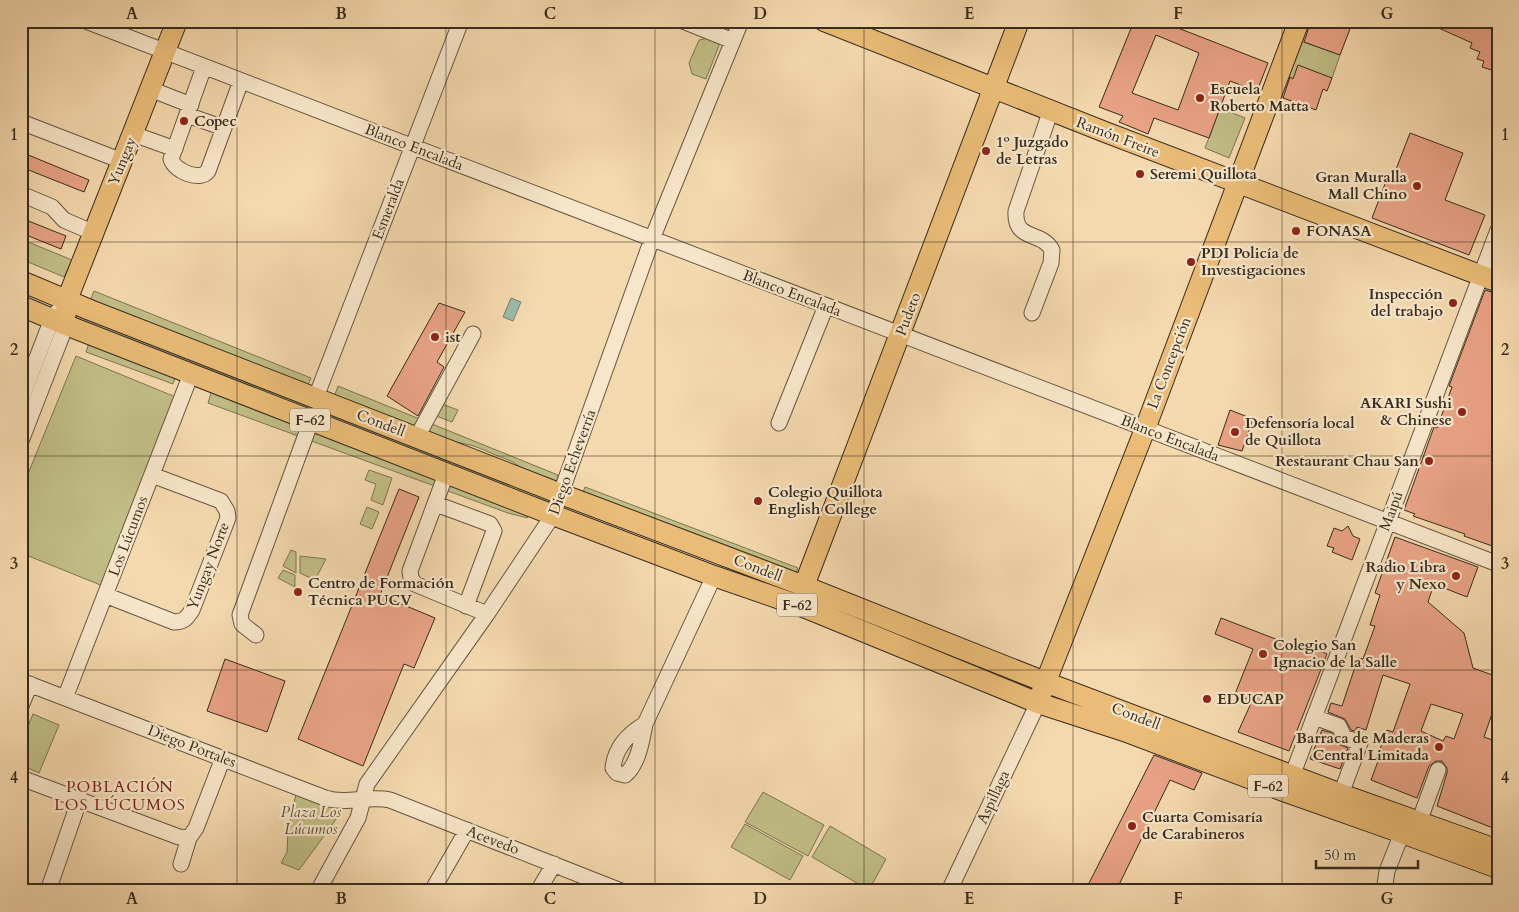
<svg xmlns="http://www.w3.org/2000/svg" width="1519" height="912" font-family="Cardo,serif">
  <rect width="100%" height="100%" fill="#f5d9ae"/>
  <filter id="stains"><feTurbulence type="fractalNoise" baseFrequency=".004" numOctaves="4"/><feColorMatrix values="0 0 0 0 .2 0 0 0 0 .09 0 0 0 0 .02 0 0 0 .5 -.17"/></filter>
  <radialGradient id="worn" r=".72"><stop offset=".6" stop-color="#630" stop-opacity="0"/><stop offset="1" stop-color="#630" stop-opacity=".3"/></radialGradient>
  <path fill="#c1be86" stroke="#7c7552" d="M708,38L720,43L706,79L692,74L689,63L699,40Z
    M1301,41L1340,55L1332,78L1293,79L1286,76Z
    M1220,108L1245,118L1229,158L1205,148Z
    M21,239L72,260L64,277L21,259Z
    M94,291L311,378L307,387L89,303Z
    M76,312L551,495L554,503L547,507L73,320Z
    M91,337L177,372L173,384L86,352Z
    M76,356L178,398L103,586L21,553V491Z
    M338,386L558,475L557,480L551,484L533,476L513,462L474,446L448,440L334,397Z
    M212,390L361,451L531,513L527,518L508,513L208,403Z
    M439,403L458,410L452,422L431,414Z
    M369,470L392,478L383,505L371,500L376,484L365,480Z
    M585,487L798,568L795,576L582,495Z
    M367,507L379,512L372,529L360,524Z
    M291,550L296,552V573L283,566Z
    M300,556L326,559L315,580L300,573Z
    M283,570L295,575V587L278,578Z
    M33,714L59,725L39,773L21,765V743Z
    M763,792L824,825L808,856L745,822Z
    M296,794L335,806L339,808L340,814L299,870L281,863L287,852L288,831Z
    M745,824L803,856L790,880L731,847Z
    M830,826L886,859L869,890L812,857Z"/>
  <path fill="#9cbaab" stroke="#748172" d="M511,298L521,302L513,321L503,317Z"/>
  <path fill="#e9a386" stroke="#372c1d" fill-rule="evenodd" d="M1134,21H1160L1268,63L1257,91L1230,81L1209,138L1154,118L1148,134L1119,122L1123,116L1099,107ZM1156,35L1199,53L1178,110L1132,93Z
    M1311,21H1353L1340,55L1304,42Z
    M1423,21H1489L1498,25V72L1482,67L1484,61L1477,59L1480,52L1470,48L1472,43Z
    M1298,65L1332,78L1327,91L1323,89L1316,110L1283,98L1290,77L1293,79Z
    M1410,133L1463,153L1445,200L1485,215L1469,255L1372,218L1390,171L1395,172Z
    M21,152L89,180L84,192L21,167Z
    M21,218L66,236L61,249L21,233Z
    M1485,290L1498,294V548L1464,536L1465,534L1413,516L1415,514L1404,510L1434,427L1437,428L1452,387L1449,386Z
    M439,303L465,312L437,362L444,367L418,416L387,396Z
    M1230,410L1253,419L1242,451L1218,445Z
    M399,489L419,497L380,595L435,618L414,668L404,664L363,766L298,739Z
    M1348,526L1353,536L1360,539L1352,560L1332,552L1334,548L1327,546L1334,528L1342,531Z
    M1395,537L1478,567L1467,597L1434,584L1428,602L1464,633L1473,668L1498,677V710L1494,708L1484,737L1498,742V830L1437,806L1447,773V768L1442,761H1436L1429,766L1417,798L1371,780L1380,756L1378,755L1387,730L1393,732L1410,684L1383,675L1366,730L1357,727L1355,731L1351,730L1345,719L1328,712L1331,703L1342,706L1358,658L1363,659L1375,626L1370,625L1380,595L1375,593ZM1431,704L1463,714L1454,739L1446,736L1443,741L1421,731Z
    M1221,618L1312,653L1314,648L1327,654L1289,751L1238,732L1252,701L1235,694L1253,649L1215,634Z
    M225,659L285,681L267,732L207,711Z
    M1322,730L1332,733L1338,744L1348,748L1340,769L1310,759Z
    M1154,755L1202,773L1194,790L1170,780L1116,891H1085Z"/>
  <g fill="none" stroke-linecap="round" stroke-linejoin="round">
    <g stroke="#665741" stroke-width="17">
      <path id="minor" d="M86,21L1498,564
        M683,21L733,41
        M204,67L171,159C174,171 200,182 208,171L241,81
        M150,89L191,105
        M187,115L224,128
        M21,122L122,161
        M133,134L175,149
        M21,194L52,207L64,220L94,233
        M1032,313L1051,263L1052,250C1041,230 1014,242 1016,211L1051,110
        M316,397L461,21
        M21,399L52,319L58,311
        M779,423L826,306
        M417,437L473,334
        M21,441L66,325
        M446,474L410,571L411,578L415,584L487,614
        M436,504L490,524L494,531L466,606
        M105,595L174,622C184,622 187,618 192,610L228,518L227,511L221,501L152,475
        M256,635L242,624L240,615L311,421
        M21,681L325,798C347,805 368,795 390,800L621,891
        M65,698L191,374
        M21,706L30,684
        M1314,717L1339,726L1344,737L1360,743L1341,794
        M645,724C642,740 638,765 625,775L617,773L613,768C615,748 628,734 645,724L714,576
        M21,778L179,837L189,838
        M1289,784L1498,230
        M1419,822L1438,770
        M181,864L189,838L196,828L223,758
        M48,891L79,801
        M318,891L358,818L367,784L487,614L553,515L652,239L741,21
        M432,891L467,830
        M538,891L554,864
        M949,891L1038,703
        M1384,891L1387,871L1402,833"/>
    </g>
    <g stroke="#372c1d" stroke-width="22">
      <path id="major" d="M824,21L1105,132L1498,282
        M21,281L90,310L561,494L804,586L1045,682L1341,794L1498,850
        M21,306L66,325L553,515L714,576L806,608L1038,703L1124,731L1286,792L1402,833L1498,868
        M66,313L67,300L177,21
        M805,597L804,586L1019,21
        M1041,694L1145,429L1299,21"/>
    </g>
    <use href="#minor" stroke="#f8e6ca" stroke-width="15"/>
    <use href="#major" stroke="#eabc77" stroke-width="20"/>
  </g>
  <path fill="none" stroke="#372c1d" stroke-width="1" stroke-opacity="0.55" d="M237,21V891M446,21V891M655,21V891M864,21V891M1073,21V891M1282,21V891M21,242H1498M21,456H1498M21,670H1498"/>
  <g fill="#8f2418" stroke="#f8e6ca" stroke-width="2">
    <circle cx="1200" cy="98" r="5"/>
    <circle cx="184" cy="121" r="5"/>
    <circle cx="986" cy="151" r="5"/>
    <circle cx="1140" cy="174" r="5"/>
    <circle cx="1417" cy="186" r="5"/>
    <circle cx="1296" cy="231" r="5"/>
    <circle cx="1191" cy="262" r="5"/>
    <circle cx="1453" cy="303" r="5"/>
    <circle cx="435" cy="337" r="5"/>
    <circle cx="1462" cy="412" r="5"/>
    <circle cx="1235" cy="432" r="5"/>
    <circle cx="1429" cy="461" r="5"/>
    <circle cx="758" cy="501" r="5"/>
    <circle cx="1456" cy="576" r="5"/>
    <circle cx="298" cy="592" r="5"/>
    <circle cx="1263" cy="654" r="5"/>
    <circle cx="1207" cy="699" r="5"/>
    <circle cx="1439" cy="747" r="5"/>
    <circle cx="1132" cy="826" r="5"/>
  </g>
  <g text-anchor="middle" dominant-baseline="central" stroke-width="4.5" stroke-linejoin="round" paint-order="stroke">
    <g fill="#f8e6ca" stroke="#716451" stroke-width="1">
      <rect x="290" y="408.5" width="40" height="23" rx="4"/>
      <rect x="777" y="593.5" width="40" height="23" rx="4"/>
      <rect x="1248" y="774.5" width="40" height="23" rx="4"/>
    </g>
    <g font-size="14" font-weight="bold" fill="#372c1d">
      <text x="310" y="420">F-62</text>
      <text x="797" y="605">F-62</text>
      <text x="1268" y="786">F-62</text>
    </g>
    <g font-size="15" font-weight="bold" fill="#372c1d" stroke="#f8e6ca" text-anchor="start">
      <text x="1210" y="89">Escuela<tspan x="1210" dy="17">Roberto Matta</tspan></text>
      <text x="194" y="121">Copec</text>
      <text x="996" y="142">1º Juzgado<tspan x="996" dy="17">de Letras</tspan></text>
      <text x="1150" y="174">Seremi Quillota</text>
      <text x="1407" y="177" text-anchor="end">Gran Muralla<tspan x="1407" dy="17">Mall Chino</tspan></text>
      <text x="1306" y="231">FONASA</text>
      <text x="1201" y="253">PDI Policía de<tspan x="1201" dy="17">Investigaciones</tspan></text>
      <text x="1443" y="294" text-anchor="end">Inspección<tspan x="1443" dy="17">del trabajo</tspan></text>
      <text x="445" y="337">ist</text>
      <text x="1452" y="403" text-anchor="end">AKARI Sushi<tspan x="1452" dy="17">&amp; Chinese</tspan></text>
      <text x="1245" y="423">Defensoría local<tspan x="1245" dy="17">de Quillota</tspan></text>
      <text x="1419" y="461" text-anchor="end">Restaurant Chau San</text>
      <text x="768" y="492">Colegio Quillota<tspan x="768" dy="17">English College</tspan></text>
      <text x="1446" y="567" text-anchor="end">Radio Libra<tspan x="1446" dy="17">y Nexo</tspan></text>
      <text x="308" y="583">Centro de Formación<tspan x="308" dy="17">Técnica PUCV</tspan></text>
      <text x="1273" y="645">Colegio San<tspan x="1273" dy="17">Ignacio de la Salle</tspan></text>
      <text x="1217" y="699">EDUCAP</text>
      <text x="1429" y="738" text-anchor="end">Barraca de Maderas<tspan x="1429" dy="17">Central Limitada</tspan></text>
      <text x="1142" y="817">Cuarta Comisaría<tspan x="1142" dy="17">de Carabineros</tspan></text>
    </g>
    <g font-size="15" fill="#372c1d" stroke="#f8e6ca">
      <text transform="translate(1118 137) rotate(21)">Ramón Freire</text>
      <text transform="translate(414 147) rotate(21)">Blanco Encalada</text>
      <text transform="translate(122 161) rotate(-68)">Yungay</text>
      <text transform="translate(388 209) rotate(-69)">Esmeralda</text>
      <text transform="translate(792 293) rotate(21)">Blanco Encalada</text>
      <text transform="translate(908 314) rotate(-69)">Pudeto</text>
      <text transform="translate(1169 363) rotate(-69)">La Concepción</text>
      <text transform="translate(381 423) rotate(21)">Condell</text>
      <text transform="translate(1170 438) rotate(21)">Blanco Encalada</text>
      <text transform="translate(572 462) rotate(-70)">Diego Echeverría</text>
      <text transform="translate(1391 511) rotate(-69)">Maipú</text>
      <text transform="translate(128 536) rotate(-69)">Los Lúcumos</text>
      <text transform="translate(208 566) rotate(-69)">Yungay Norte</text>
      <text transform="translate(758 568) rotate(21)">Condell</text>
      <text transform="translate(1136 716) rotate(21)">Condell</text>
      <text transform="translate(192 746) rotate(21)">Diego Portales</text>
      <text transform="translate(993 797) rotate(-65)">Aspillaga</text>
      <text transform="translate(493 840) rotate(21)">Acevedo</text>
    </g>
    <g font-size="15" font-style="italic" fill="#5a5037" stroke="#f8e6ca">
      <text x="311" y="812">Plaza Los<tspan x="311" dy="17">Lúcumos</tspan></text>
    </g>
    <g font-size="16" letter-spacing="1" fill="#7a1f14" stroke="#f8e6ca">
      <text x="120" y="787">POBLACIÓN<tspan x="120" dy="18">LOS LÚCUMOS</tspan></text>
    </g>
  </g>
  <rect width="1519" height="912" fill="none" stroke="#f5d9ae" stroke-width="55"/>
  <path d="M1316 860v8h102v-8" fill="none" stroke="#372c1d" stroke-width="2.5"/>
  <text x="1324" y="860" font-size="15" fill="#372c1d" stroke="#f8e6ca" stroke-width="4" paint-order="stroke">50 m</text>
  <rect x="28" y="28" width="1464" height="856" fill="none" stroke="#372c1d" stroke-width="2"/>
  <g font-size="16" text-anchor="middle" font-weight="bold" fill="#372c1d">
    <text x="132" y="19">A</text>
    <text x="341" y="19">B</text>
    <text x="550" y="19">C</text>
    <text x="760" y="19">D</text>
    <text x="969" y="19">E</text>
    <text x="1178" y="19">F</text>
    <text x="1387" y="19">G</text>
    <text x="14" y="140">1</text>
    <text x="1505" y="140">1</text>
    <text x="14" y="355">2</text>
    <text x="1505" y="355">2</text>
    <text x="14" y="569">3</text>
    <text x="1505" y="569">3</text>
    <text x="14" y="783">4</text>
    <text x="1505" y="783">4</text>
    <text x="132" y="904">A</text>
    <text x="341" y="904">B</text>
    <text x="550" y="904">C</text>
    <text x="760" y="904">D</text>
    <text x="969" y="904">E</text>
    <text x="1178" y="904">F</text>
    <text x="1387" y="904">G</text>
  </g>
  <rect width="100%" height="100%" filter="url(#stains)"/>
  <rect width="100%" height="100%" fill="url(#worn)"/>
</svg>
